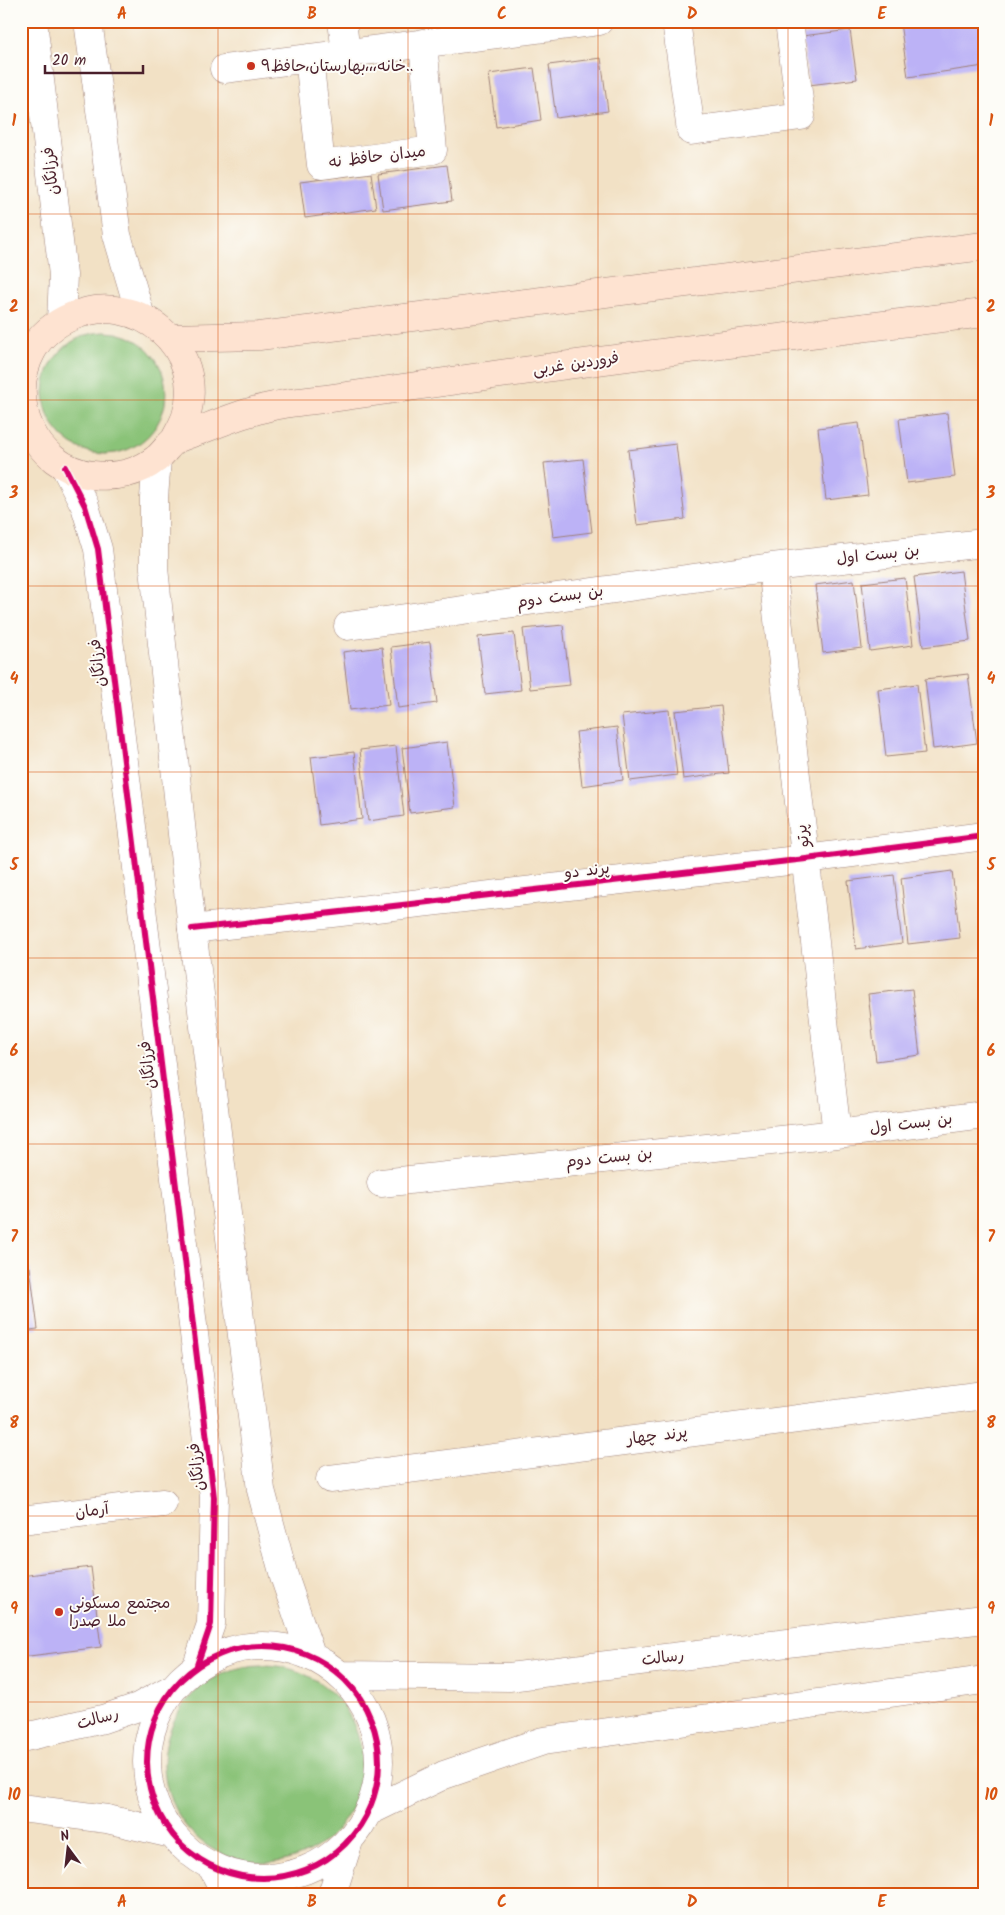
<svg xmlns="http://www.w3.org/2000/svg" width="1005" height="1915" font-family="Kalam,'Playpen Sans Arabic',sans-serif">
  <rect width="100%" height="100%" fill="#fdfcf7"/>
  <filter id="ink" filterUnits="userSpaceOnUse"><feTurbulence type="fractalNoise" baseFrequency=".02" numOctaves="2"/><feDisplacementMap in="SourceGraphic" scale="10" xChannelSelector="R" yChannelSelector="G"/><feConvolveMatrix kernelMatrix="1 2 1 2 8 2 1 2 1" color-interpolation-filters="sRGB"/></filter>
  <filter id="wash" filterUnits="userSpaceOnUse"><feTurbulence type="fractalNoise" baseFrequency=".0096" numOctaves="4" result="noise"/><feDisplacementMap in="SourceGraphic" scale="20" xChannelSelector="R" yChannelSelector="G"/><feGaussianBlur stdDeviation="1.12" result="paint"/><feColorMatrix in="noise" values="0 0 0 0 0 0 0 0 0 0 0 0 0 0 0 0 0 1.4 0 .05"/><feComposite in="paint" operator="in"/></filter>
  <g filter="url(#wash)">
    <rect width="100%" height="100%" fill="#f2e1c5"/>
    <path fill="#8ac378" stroke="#6a7152" d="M44 393a61 61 0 1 1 122 0a61 61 0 1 1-122 0Z
      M164 1764a99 99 0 1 1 198 0a99 99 0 1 1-198 0Z"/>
    <g id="blocks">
      <path fill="#bcb2f6" d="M911,21H984V66L908,77L900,23Z
        M850,30L857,79L809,85L802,36Z
        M601,58L608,111L556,118L549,65Z
        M534,68L541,120L496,127L489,74Z
        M447,165L452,201L383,210L378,174Z
        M371,173L376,208L305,218L300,182Z
        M947,413L955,477L907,483L899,419Z
        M859,423L868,495L826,500L818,428Z
        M676,444L685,519L637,525L628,450Z
        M583,459L592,532L553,537L544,463Z
        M961,571L970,641L923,647L914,577Z
        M905,578L913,645L870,651L862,583Z
        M854,580L862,648L823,653L815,585Z
        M563,625L570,685L530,689L523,629Z
        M514,633L521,690L485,694L478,637Z
        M430,642L437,703L398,708L391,647Z
        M382,647L389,705L350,710L343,652Z
        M968,674L977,743L933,749L925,679Z
        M917,684L925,753L886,757L878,689Z
        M721,706L729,773L683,779L675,711Z
        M669,710L677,775L630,781L622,715Z
        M617,727L623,780L582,786L576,732Z
        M447,742L455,807L410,813L402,748Z
        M396,746L404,816L368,821L360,750Z
        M354,752L362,819L319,825L311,757Z
        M952,871L960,938L908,944L901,878Z
        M894,875L902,943L856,949L848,881Z
        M912,989L920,1055L876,1061L868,994Z
        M30,1267L38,1329L21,1331V1268Z
        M91,1567L101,1647L21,1657V1576Z"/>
    </g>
  </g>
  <g filter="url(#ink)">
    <use href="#blocks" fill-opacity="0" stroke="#9e8078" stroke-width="1"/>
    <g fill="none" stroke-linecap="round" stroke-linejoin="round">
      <g stroke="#9e8078" stroke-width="29">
        <path id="minor" d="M342,21L346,53
          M676,21L691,131L801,116L789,21
          M309,58L321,165L433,150L423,43
          M224,69L599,21
          M772,567L837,1134
          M348,626L772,567L984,543
          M192,929L806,859L984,836
          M381,1183L837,1134L984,1115
          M330,1479L984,1395
          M21,1520L163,1503"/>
      </g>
      <g stroke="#9e8078" stroke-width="29">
        <path id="tertiary" d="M33,21L63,275L61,321
          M88,21L117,235L141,317
          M157,459L154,498V568L192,929L261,1490L284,1576L311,1655
          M65,467L85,506L98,549L214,1497L211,1624L197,1665
          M147 1762a116 116 0 1 1 232 0a116 116 0 1 1-232 0Z
          M342,1675L509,1677L984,1619
          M21,1738L103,1719L138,1707L171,1689
          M21,1808L107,1819L172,1834
          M370,1811L444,1775L543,1741L984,1680
          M212,1867L226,1894
          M332,1894L349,1841"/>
      </g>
      <g stroke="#9e8078" stroke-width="29">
        <path id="secondary" d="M169,338L259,336L984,246
          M174,441C178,433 183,425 186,416C207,348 137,289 73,316C56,323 41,334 32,351C5,400 34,468 92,475C115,478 138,473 156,459C163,454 168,445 175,440C183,436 193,433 201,430C221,422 243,413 265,408C286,402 310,401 332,398C381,391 430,384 479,377C647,354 815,333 984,313"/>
      </g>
      <use href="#minor" stroke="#fff" stroke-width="28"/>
      <use href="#tertiary" stroke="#fff" stroke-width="28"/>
      <use href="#secondary" stroke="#fee3d1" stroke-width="28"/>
      <g stroke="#fdfcf7" stroke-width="9">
        <path id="cycleway" d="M65,467L85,506L98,549L214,1497L211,1624L197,1665
          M192,929L806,859L984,836
          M147 1762a116 116 0 1 1 232 0a116 116 0 1 1-232 0Z"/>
      </g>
      <use href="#cycleway" stroke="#d6006c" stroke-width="6"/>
    </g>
  </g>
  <path fill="none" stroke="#d8530f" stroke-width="1" stroke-opacity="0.55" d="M218,21V1894M408,21V1894M598,21V1894M788,21V1894M21,214H984M21,400H984M21,586H984M21,772H984M21,958H984M21,1144H984M21,1330H984M21,1516H984M21,1702H984"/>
  <g fill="#c8321e" stroke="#fdfcf7" stroke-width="2">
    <circle cx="251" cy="66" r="5"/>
    <circle cx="59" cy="1612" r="5"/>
  </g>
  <g text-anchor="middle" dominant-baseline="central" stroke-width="4" stroke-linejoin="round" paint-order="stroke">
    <g font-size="16" fill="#4a1f2b" stroke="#fdfcf7" text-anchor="start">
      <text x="261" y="66">خانه،،،بهارستان،حافظ۹..</text>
      <text x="69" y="1603">مجتمع مسکونی<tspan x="69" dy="18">ملا صدرا</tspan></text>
    </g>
    <g font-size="16" fill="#4a1f2b" stroke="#fdfcf7">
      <text transform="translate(377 157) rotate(-7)">میدان حافظ نه</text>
      <text transform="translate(51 171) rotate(-97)">فرزانگان</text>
      <text transform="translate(576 364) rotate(-8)">فروردین غربی</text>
      <text transform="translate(878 555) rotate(-6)">بن بست اول</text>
      <text transform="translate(560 597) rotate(-8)">بن بست دوم</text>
      <text transform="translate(98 663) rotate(-97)">فرزانگان</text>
      <text transform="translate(803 836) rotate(-97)">پرتو</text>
      <text transform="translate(587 871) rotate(-7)">پرند دو</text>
      <text transform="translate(148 1065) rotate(-97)">فرزانگان</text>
      <text transform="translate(911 1124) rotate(-7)">بن بست اول</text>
      <text transform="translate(609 1158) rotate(-6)">بن بست دوم</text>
      <text transform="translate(657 1436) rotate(-7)">پرند چهار</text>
      <text transform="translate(197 1467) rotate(-97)">فرزانگان</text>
      <text transform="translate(92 1511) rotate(-7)">آرمان</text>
      <text transform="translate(663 1658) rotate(-7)">رسالت</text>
      <text transform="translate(98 1719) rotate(-15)">رسالت</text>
    </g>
  </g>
  <rect width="1005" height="1915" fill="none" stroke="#fdfcf7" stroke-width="55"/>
  <g transform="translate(68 1848) rotate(345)" stroke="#fdfcf7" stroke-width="4" paint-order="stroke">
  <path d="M0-4L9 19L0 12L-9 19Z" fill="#4a1f2b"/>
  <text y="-8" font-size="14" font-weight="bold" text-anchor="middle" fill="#4a1f2b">N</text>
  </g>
  <path d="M45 65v8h98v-8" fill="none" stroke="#4a1f2b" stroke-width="2.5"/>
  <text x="52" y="65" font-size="15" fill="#4a1f2b" stroke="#fdfcf7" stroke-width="4" paint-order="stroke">20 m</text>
  <rect x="28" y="28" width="950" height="1860" fill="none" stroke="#d8530f" stroke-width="2"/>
  <g font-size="16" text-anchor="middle" font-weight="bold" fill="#d8530f">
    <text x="122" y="19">A</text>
    <text x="312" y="19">B</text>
    <text x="502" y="19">C</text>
    <text x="692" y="19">D</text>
    <text x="882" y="19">E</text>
    <text x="14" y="126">1</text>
    <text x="991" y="126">1</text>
    <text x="14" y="312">2</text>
    <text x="991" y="312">2</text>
    <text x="14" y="498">3</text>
    <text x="991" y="498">3</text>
    <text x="14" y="684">4</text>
    <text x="991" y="684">4</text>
    <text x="14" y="870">5</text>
    <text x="991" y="870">5</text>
    <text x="14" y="1056">6</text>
    <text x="991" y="1056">6</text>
    <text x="14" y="1242">7</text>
    <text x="991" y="1242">7</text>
    <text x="14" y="1428">8</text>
    <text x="991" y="1428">8</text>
    <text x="14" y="1614">9</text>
    <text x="991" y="1614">9</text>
    <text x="14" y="1800">10</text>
    <text x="991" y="1800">10</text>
    <text x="122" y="1907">A</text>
    <text x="312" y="1907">B</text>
    <text x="502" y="1907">C</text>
    <text x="692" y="1907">D</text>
    <text x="882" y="1907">E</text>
  </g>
</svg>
